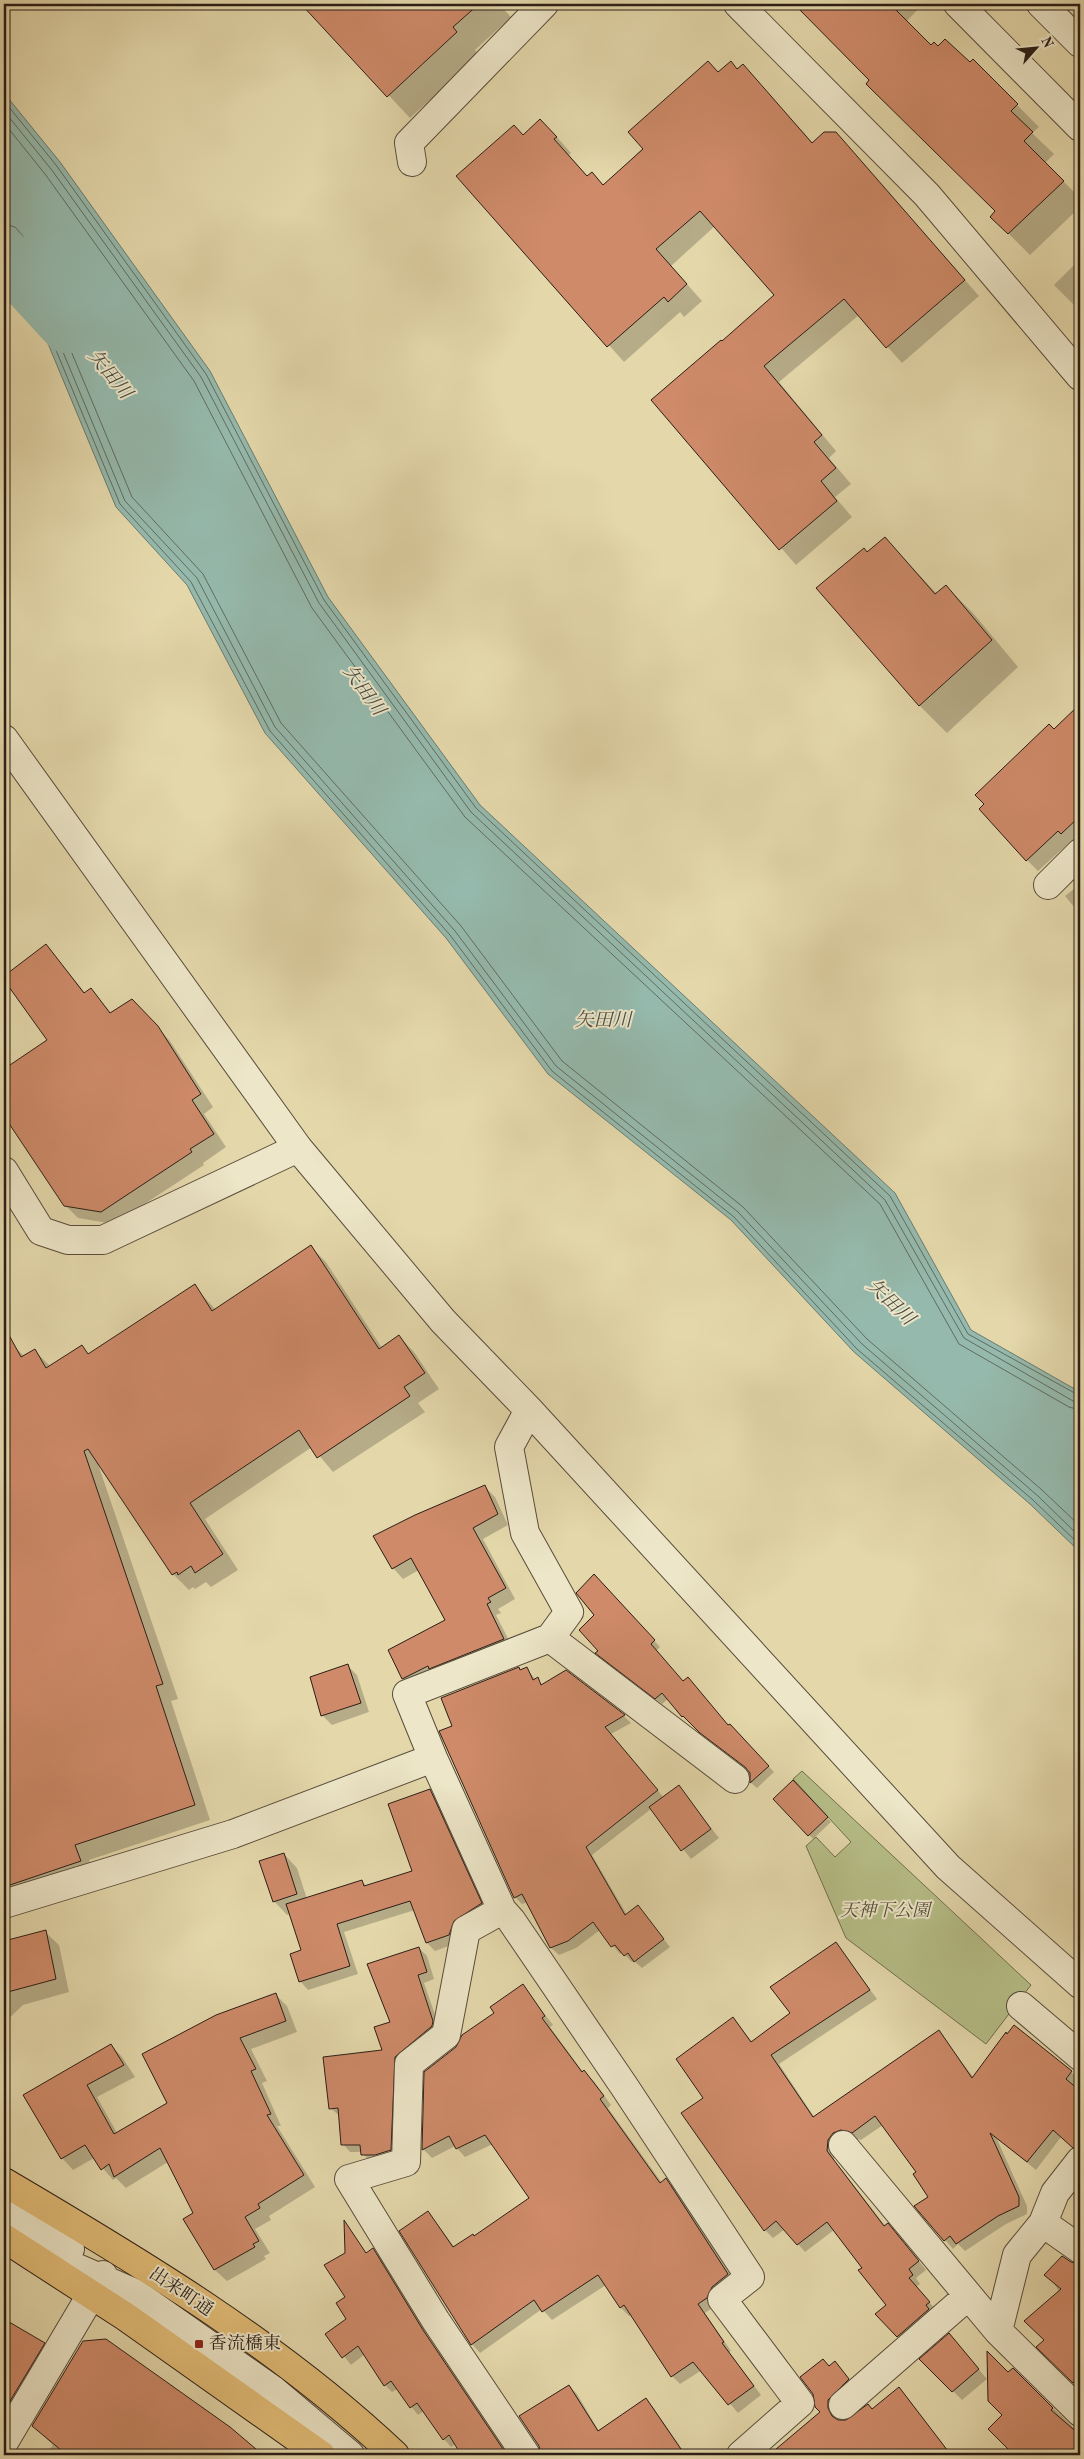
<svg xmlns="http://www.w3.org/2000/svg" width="1084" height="2459" font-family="'Old Standard TT','Noto Serif JP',serif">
  <rect width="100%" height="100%" fill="#e4d8ab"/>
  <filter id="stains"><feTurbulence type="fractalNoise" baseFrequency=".004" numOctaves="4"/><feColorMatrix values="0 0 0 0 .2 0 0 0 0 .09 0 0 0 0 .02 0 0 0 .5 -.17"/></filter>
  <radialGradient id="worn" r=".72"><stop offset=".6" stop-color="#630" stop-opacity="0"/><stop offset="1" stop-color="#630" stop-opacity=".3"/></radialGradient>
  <path fill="#b6be87" stroke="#706e4e" d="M802,1771L1031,1985L986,2044L846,1938L806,1846L816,1837L835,1857L851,1842L793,1779Z"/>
  <path fill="#95b9ac" stroke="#6a7b70" d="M4,93L60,162L210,371L328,597L480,805L895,1193L971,1330L1080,1392V1552L1030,1504L854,1352L731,1220L548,1074L446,938L265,733L187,585L116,507L4,238Z"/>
  <path fill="#0003" d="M303,4H499L511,17L475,50L479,55L410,118Z
    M795,4H923L906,22L931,47L970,64L973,61L1039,127L1032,133L1054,154L1045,163L1080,198V207L1030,255L992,217L997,211Z
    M743,66L813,143L836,133L979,296L902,363L859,315L779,382L836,451L829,458L851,484L835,497L852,517L796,565L653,400L722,343L775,295L715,226L671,266L702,301L684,317L680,312L624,362L458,176L523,136H556L571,153L569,155L588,177L592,174L604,186L718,74L738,70Z
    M1080,259V311L1054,285Z
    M885,538L937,594L946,586L973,613L1018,667L947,733L920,706L818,588Z
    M1080,706V838L1073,845L1070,842L1038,871L1027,860L1054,731Z
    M1080,884V914L1065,896Z
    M46,945L86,994L91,990L112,1014H145L170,1041L213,1107L204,1114L226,1147L203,1163L204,1165L114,1224L78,1218L65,1205L11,1125L10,1126L4,1121V1070L49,1040L4,978Z
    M311,1247L326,1262L382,1348L399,1336L414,1352L439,1389L418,1403L425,1412L333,1472L312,1447L205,1519L238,1570L211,1587L206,1582L195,1589L193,1587L189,1590L173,1574L98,1464L178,1699L171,1701L210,1820L89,1860L95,1877L4,1908V1681L7,1680L4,1676V1352L14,1346L24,1356L34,1350L50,1366L82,1347L90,1355L194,1286L216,1310Z
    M485,1487L495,1497L508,1525L483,1539L515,1599L498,1609L501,1613L496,1615L514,1650L414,1689L403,1678L447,1621L419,1570L403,1579L393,1568Z
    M600,1581L660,1647L656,1651L683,1682L736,1732L774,1772L757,1788L751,1783L748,1770L708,1739L690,1721L689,1722L668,1699L662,1704L602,1658L596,1615Z
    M348,1666L357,1675L369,1712L332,1725L323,1716L312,1678Z
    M526,1668L536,1680L543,1685L624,1716L631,1723L611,1734L664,1798L679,1787L719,1838L691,1859L651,1809L592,1855L627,1915L638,1907L670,1947L642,1968L634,1961L632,1962L622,1952L620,1954L600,1930L576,1948L559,1955L551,1948L528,1902L522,1904L515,1897L453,1726Z
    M793,1782L831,1822L813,1839L774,1799Z
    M430,1791L438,1799L489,1912L457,1943L435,1951L427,1943L415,1910L344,1932L358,1974L308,1990L300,1981L303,1951L290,1914L287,1915L274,1901L284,1854L297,1868L307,1899L362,1881L367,1887L413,1872Z
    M45,1932L59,1945L69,1992L23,2005L4,2023V1943Z
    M836,1944L877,1999L779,2064L815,2118L939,2032L974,2078L1071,2072L1079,2080L1074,2087L1080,2093V2154L1061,2137L1036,2170L996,2137L1027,2206V2214L1006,2224L965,2251L958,2244L953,2249L916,2206L930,2197L918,2172L883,2125L861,2140L850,2137L836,2148L834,2160L886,2227L896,2233L926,2270L916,2278L920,2284L916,2287L937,2311L906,2344L877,2314L887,2305L864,2268L834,2230L805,2252L785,2229L773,2238L765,2230L683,2113L705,2098L733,2018L753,2043L791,2013Z
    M419,1948L427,1956L434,1979L424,1983L440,2029L402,2065L398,2158L370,2162L362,2152H350L343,2144L340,2116L330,2108L384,2051L391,2022Z
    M522,1985L553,2025L550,2027L583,2072L593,2080L611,2105L608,2108L662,2183L666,2180L675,2188L736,2283L715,2306L705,2313L731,2351L729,2352L761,2395L738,2413L702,2370L680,2384L672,2376L632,2315L629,2316L621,2308L606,2285L552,2320L542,2309L480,2353L472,2344L428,2212L455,2248L474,2237L530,2199L493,2144L465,2157L455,2146L432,2158L423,2149L426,2072L496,2014Z
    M276,1995L287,2006L297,2032L251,2049L267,2081L262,2083L281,2126H277L315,2187L269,2216L271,2220L255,2229L270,2253L264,2256L266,2259L227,2281L215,2270L185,2219L195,2213L168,2162L126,2188L116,2178L113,2180L94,2158L73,2170L62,2158L25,2095L111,2045L122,2057L135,2077L97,2097L117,2133L169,2103Z
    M1080,2189V2205L1073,2197Z
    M345,2223L367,2254L373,2250L380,2257L430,2339L509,2455H463L456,2444L451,2447L444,2439L424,2411L418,2415L397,2389L392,2392L385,2385L365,2354L351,2365L327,2334L348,2320Z
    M1063,2257L1080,2266V2390L1038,2347L1046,2341L1059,2292L1054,2283Z
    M4,2321L44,2344L56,2355L4,2430Z
    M949,2335L987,2379L962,2400L921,2359Z
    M835,2363L856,2388L836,2408L837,2420L847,2421L872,2410L899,2388L951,2455H771L821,2413L830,2367Z
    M1013,2369L1080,2434L1076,2442L1080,2446V2455H1006L1010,2450L1004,2415L1008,2373Z
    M569,2386L577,2394L599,2431L645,2399L653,2407L686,2455H564L553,2435Z
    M33,2426L229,2428L262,2455H45L53,2445Z"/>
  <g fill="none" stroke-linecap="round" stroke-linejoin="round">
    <path stroke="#606b61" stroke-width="1" d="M4,101L56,165L206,374L324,600L476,808L890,1196L968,1334L1080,1396
      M4,111L51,169L201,377L319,603L471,812L885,1200L964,1338L1073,1401L1080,1402
      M4,123L45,174L194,381L312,608L465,817L880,1204L959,1344L1069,1407L1080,1410
      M4,224L15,227L23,236L132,497L203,574L281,723L461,926L562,1061L743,1207L867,1339L1042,1490L1080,1526
      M4,232L11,234L16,239L125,501L197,578L275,727L455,931L556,1066L738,1212L862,1344L1038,1496L1080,1537
      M4,238L11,242L120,504L191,582L270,731L450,935L552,1071L734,1217L857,1349L1033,1500L1080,1545"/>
    <path stroke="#95b9ac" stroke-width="55" d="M4,256L68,326"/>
  </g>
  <path fill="#ce8a69" stroke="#2a1d16" d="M301,4H479L453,27L457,32L387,97Z
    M794,4H890L931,45L934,42L938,46L945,39L970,62L973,59L1018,104L1011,111L1033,132L1024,141L1064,181L1008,234L990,217L995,211L866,84L869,80Z
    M708,61L718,72L731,61L737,69L743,64L812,143L824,132H836L965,280L886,348L844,299L764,366L822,435L814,442L836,468L821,481L837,501L779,550L651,400L721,340L722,341L774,295L700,211L656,249L687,284L668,302L664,297L607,347L456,176L514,125L523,135L540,119L557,137L554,139L587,176L592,172L603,185L643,149L628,132Z
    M885,537L935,594L946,585L992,640L919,706L816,588L864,548L867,552Z
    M1080,704V816L1061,834L1058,831L1026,861L979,809L984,804L975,795L1049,724L1054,729Z
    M46,944L84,993L91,988L110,1013L132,999L158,1026L201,1094L192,1100L214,1134L190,1149L192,1152L101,1212L64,1206L4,1116V1069L47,1040L4,980V976Z
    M311,1245L379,1349L399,1335L425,1373L404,1387L410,1396L317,1458L299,1430L190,1503L223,1554L195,1573L191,1566L178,1575L177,1572L172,1575L88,1449L84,1451L163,1684L156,1686L195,1805L75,1845L81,1861L4,1887V1326L21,1357L35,1349L46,1368L82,1345L88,1354L195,1284L212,1311Z
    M485,1485L498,1514L473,1528L506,1588L488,1598L491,1602L487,1604L504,1639L429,1669L428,1666L402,1679L388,1650L445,1620L411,1558L392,1569L373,1536L415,1515Z
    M594,1574L655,1640L651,1644L683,1681L688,1677L728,1725L730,1724L769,1766L750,1783V1773L745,1767L700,1733L683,1716L682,1717L662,1693L655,1699L595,1653L598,1651L579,1630L594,1615L576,1593Z
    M348,1664L361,1703L321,1716L310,1677Z
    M519,1667L520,1670L527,1667L533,1680L538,1677L541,1685L566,1670L625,1715L605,1727L658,1790L586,1847L625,1915L638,1905L664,1939L634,1962L628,1953L624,1956L615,1945L611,1947L593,1922L568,1941L550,1948L522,1894L514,1898L439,1731L452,1726L441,1698Z
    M793,1780L828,1817L808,1836L773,1799Z
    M679,1785L711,1829L681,1851L649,1807Z
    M430,1789L482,1903L454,1921L449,1935L426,1943L410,1901L337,1924L350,1966L299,1982L290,1954L301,1950L286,1904L362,1880L364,1886L412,1871L388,1804Z
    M284,1853L297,1894L273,1902L259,1861Z
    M46,1930L56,1979L4,1993V1941Z
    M836,1942L870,1990L771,2055L813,2117L939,2030L972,2078L1006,2032L1007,2034L1014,2025L1072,2071L1066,2079L1080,2091V2146L1073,2148L1053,2130L1027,2162L990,2133L1019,2197V2206L998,2216L956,2244L950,2236L944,2241L914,2206L928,2197L913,2174L916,2172L875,2116L852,2133L841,2130L833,2133L828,2140L827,2151L884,2226L888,2223L919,2261L909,2269L913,2275L909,2278L930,2302L926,2305L929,2309L897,2337L875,2314L886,2305L858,2270L862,2268L827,2222L797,2245L776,2221L764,2231L681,2113L703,2098L676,2059L733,2017L751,2042L790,2013L770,1987Z
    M419,1947L427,1972L418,1975L433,2021L432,2026L395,2057L391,2150L375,2155H361L360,2145H341L338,2108L329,2109L323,2057L382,2050L374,2027L390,2022L367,1964Z
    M523,1984L545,2016L542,2018L582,2072L584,2070L604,2096L600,2099L660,2183L666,2178L728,2274L712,2287L707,2298L698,2304L724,2342L722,2343L754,2386L728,2405L693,2362L671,2377L624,2305L620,2308L598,2275L542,2312L534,2300L471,2345L399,2231L428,2211L453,2247L473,2234L474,2236L529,2198L485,2135L456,2149L449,2136L422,2150L424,2072L456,2047L462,2035L494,2013L490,2007Z
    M276,1993L286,2021L240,2038L256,2069L251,2071L271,2114L267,2115L304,2175L258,2204L260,2208L245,2217L259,2241L253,2244L255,2247L214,2270L183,2219L193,2213L160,2148L114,2177L109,2164L101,2170L85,2145L61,2159L23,2095L111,2044L124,2065L87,2085L114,2134L167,2103L142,2054L216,2015Z
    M344,2220L366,2253L373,2248L423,2330L507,2455H457L460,2453L449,2435L443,2440L417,2403L410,2408L391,2381L384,2386L358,2346L342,2358L325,2334L346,2319L336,2303L345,2297L324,2265L345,2253Z
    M1062,2256L1071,2262L1080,2264V2375L1073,2383L1036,2347L1044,2340L1024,2321L1061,2289L1044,2275Z
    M4,2319L45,2343L7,2406L4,2403Z
    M949,2333L979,2369L952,2392L919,2359Z
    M106,2339L230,2427L263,2455H67L32,2426L83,2341Z
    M987,2351L1008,2372L1013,2368L1053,2408L1051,2410L1080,2435V2455H1014L988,2429L1002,2415L988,2401Z
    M823,2359L829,2366L835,2361L849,2379L828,2400V2408L832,2416L838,2420H846L868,2404L872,2409L899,2387L951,2455H769L820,2412L815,2407L813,2394L800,2377Z
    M569,2385L598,2431L646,2398L685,2455H541L539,2446L519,2416Z"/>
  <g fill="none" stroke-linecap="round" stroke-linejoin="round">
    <g stroke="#584c3b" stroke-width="30">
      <path id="minor" d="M738,4L927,195L1080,376
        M958,4L1080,127
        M1041,4L1080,43
        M412,162L409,143L544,4
        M4,739L298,1148L443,1321L529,1410L948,1867L1080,1984
        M1048,885L1080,853
        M4,1171L41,1231L68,1240H103L298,1148
        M550,1638L735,1779
        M433,1758L502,1910L511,1920L624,2086L750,2277L722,2299L800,2403L741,2455
        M4,1904L233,1834L433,1758L407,1694L550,1638L569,1612L525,1533L509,1447L529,1410
        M502,1910L466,1930L446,2035L409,2064L406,2162L349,2179L436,2321L526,2455
        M1021,2006L1080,2056
        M843,2145L998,2331
        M1080,2161L1055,2193L1043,2223L1017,2255L998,2331L1080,2412
        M4,2213L70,2249
        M1043,2223L1080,2249
        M38,2251L135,2293L273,2390L350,2455
        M843,2405L968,2296
        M4,2442L103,2275"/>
    </g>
    <g stroke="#2a1d16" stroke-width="30">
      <path id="major" d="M4,2182C140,2262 280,2346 395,2455
        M4,2238L126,2317L321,2455"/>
    </g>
    <use href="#minor" stroke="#ede6c8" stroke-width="28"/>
    <use href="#major" stroke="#e2bc76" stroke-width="28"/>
  </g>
  <rect fill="#8f2418" stroke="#ede6c8" stroke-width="2" x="194" y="2339" width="10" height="10" rx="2.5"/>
  <g text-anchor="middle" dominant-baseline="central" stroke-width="4" stroke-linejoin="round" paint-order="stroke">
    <g font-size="18" font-style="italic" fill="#544d38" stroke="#ede6c8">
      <text x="885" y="1911">天神下公園</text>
    </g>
    <g font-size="18" fill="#2a1d16" stroke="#ede6c8">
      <text transform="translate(181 2292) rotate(34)">出来町通</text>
    </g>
    <g font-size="18" fill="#2a1d16" stroke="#ede6c8" text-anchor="start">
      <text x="209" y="2344">香流橋東</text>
    </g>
    <g font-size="19" font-style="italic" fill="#4a4c43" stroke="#ede6c8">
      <text transform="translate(109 375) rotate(51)">矢田川</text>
      <text transform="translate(363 691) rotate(54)">矢田川</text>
      <text x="603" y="1021">矢田川</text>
      <text transform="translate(890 1303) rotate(44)">矢田川</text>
    </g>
  </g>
  <rect width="1084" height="2459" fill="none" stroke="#e4d8ab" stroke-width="20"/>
  <rect x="5" y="5" width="1074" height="2449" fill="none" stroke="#2a1d16" stroke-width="2.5"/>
  <rect x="10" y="10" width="1064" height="2439" fill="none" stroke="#2a1d16"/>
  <g transform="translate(1036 48) rotate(63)" stroke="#ede6c8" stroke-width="4" paint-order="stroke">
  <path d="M0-4L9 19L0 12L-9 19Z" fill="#2a1d16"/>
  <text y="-8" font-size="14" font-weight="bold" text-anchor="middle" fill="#2a1d16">N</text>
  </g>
  <rect width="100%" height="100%" filter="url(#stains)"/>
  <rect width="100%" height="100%" fill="url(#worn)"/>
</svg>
